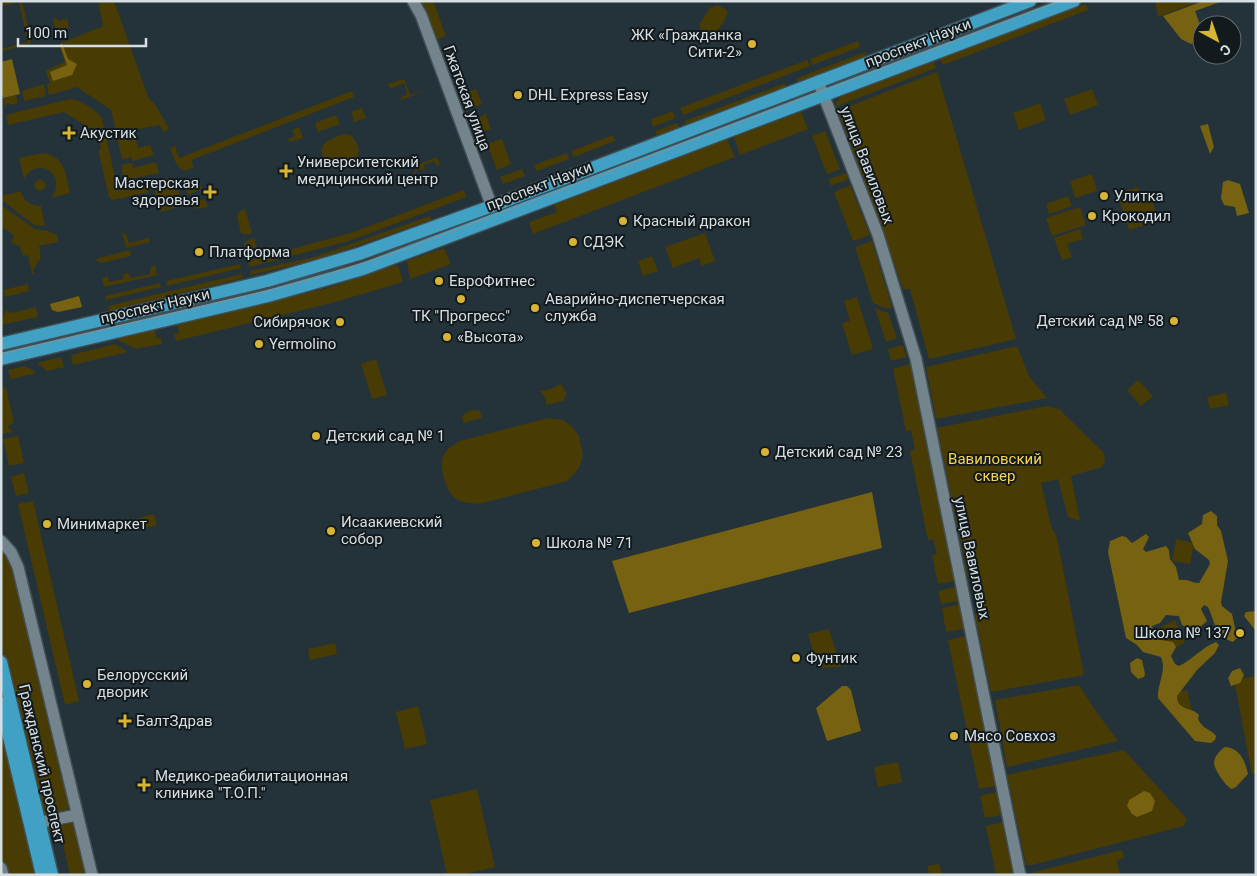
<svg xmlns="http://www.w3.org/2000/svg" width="1257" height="876" font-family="Roboto,sans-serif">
  <rect width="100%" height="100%" fill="#24333a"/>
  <path fill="#493b04" d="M1,1H22L31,41L30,44L1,51V49L28,42L19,2L1,6Z
    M98,1H114L148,97L156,106L169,129L163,132L160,125L134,130L138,148L150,145L154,155L132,161V157L122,159L111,110L77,87L49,95L47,85L50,83L46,72L47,70L65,62L59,44L103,26Z
    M417,1H433L446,36L438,39L433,36Z
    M1155,1H1200L1158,17Z
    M1086,4L1088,10L943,65L940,59Z
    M717,5C720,6 726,8 727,12C728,18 716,34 711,36L702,32L699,25L709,9Z
    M53,18H57L58,21L67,19L69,27L56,33Z
    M858,41L860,47L812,65L810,59Z
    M865,52L866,57L798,82L797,78Z
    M807,60L810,66L683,115L680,108Z
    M934,61L936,68L835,107L837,101L842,96Z
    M937,72L1016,339L929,359L910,289H903L883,232L839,114L845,108Z
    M404,79L410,95L427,90L402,100L401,97L407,94L404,83L390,89L388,84Z
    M785,83L786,87L686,125L684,121Z
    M44,84L46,96L24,101L22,91Z
    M476,89L482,104L473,108L467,92Z
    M1092,89L1098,105L1070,115L1064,99Z
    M352,91L354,97L191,160L194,167L185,171C175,167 174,157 170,148L175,146L179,158Z
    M16,95L18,103L11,105L8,103L5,107L3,98Z
    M70,99C82,101 95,109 102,118L117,187L120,189L147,182L149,192L113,200L109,197L98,150L101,149L97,133L64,112L8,125L6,115Z
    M1040,103L1046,120L1019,130L1013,113Z
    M362,108L366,118L351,123L354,120L351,112Z
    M673,111L675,118L653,127L651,119Z
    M801,112L808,129L740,155L734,137Z
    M486,114L491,129L482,132L477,118Z
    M336,115L340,124L318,132L315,123Z
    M677,123L679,128L657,136L655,131Z
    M299,127L303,138L289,142L288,139L295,136L292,130Z
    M825,131L840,169L827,174L812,136Z
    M344,134L351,135C362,148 362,158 346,165C340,167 336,169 329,168C314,145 324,141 344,134Z
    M613,135L615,141L574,157L571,151Z
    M502,139L511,164L497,170L487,144Z
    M727,139L735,157L533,234L529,222L557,212L554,205Z
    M44,153C66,157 66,176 70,193L51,198C68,178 40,153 24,179L19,158Z
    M567,153L569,159L537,171L534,165Z
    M437,157L440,165L437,166L434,161L424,165L425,171L418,168L412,181L410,180L418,165Z
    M156,162L159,173L130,179H126L123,176L121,165L132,163L133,168Z
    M522,169L525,176L503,184L500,177Z
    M846,173L848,179L831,186L829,179Z
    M1092,174L1097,191L1075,198L1070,181Z
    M166,178C179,181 179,196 182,206L160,212L154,187H152L151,182Z
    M198,178L202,189L188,195L186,184Z
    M34.5 185a5.5 5.5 0 1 1 11 0a5.5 5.5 0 1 1-11 0Z
    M850,185L870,235L853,241L834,192Z
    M1138,187L1143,203L1152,200L1158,221L1129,230L1117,193Z
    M464,190L466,197L349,241L249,267L248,261L354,232Z
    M21,191C23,201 31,206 41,206L45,226L34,225L3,201L2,196Z
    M1068,196L1072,206L1049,214L1046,204Z
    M205,199L208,207L195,209L193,203Z
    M1,205L35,229L48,231L58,236V242L39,246L41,257L33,270L34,274H32L28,255L23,256L20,247L11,242L14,235L1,227Z
    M1080,207L1086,225L1052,236L1046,218Z
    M245,209L252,233L246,235L241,233L237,216L240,211Z
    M430,216L432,220L315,260L251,275L250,271L314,257Z
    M1080,229L1083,239L1067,244L1072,257L1062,260L1054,238Z
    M122,232L126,234L129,243L149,238L150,242L126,248Z
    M705,233L715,261L702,266L699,258L673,268L665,247Z
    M254,238L257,249L246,252L244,245L245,242Z
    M872,241L892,308L887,309L873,303L855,247Z
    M444,248L451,264L410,279L407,261Z
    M130,250L131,255L130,256L101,263L95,259Z
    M652,256L658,271L643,276L638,261Z
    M240,264L241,268L167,286L166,281Z
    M155,265L157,275L104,287L102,279L108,276L109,282L123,279V274L128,273L130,278L150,274L151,267Z
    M396,265L399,268L403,282L332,303L176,341L174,334L179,333L177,324L328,288Z
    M242,274L243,278L109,311L108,306Z
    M160,283L161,287L106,300L105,296Z
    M28,284L29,291L5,297L3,290Z
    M857,297L873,349L852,355L842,323L850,321L844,301Z
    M36,307L38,317L1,325V318L7,310L12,313Z
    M875,308L888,313L897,338L886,342Z
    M154,329L157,338H161L162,344L136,349L118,340V338Z
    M115,344L128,352L73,365L71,355Z
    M903,345L906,357L891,361L888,349Z
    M1017,346L1029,376L1047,398L936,419L926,367Z
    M61,357L64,367L47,371L37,363Z
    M376,359L387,395L372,399L361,364Z
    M910,364L954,581L938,584L932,555L937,554L933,539L928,540L910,451L915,449L911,430L906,431L893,369Z
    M26,366L37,373L11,379L8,370Z
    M1138,380L1153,396L1141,406L1127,390Z
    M561,384L567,394L563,401L546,405V399L540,391L548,390Z
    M6,387L14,423L8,426L13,432L2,434L1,388Z
    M1226,393L1229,405L1210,409L1207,397Z
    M1047,406L1059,409L1104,453L1105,460L1102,467L1071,476L1080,521L1068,517L1058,479L1041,483L1051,526L1057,538L1084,675L991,692L975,615L979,614L971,577H968L937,428Z
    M473,410L480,411L482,418L463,423L462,416L467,412Z
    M549,418L563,420L572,427L579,436L583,454L580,466L575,473L567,481L479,504C471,503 462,503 455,498C446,491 439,468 443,457C445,449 454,445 460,441Z
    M18,436L24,463L9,466L3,439Z
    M24,473L29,493L16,496L11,477Z
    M33,501L79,701L65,705L18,504Z
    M154,514L157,525L135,530L133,520Z
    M1176,539L1194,543L1190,564L1172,561Z
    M1,547L10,559L17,576L70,804L67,811L47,816L42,811L1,642Z
    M955,587L958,601L941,604L938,591Z
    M959,604L964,629L946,632L942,608Z
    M1175,620L1185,643L1176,647L1173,642L1162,647L1154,630Z
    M829,629L841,667L818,668L808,634Z
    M965,636L996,786L979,789L948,640Z
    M335,643L337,654L310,660L308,649Z
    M1256,676V774H1252L1234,680Z
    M1079,685L1095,710L1118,741L1007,767L995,700Z
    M1187,690L1192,711L1179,715L1174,693Z
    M418,706L427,744L405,749L396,712Z
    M1,720L37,875H6L1,855Z
    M1124,750L1187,819L1184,826L1032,865H1026L1007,775Z
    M898,762L902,782L878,787L874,767Z
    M477,789L495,867L460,875H447L430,800Z
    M997,792L1002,815L985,818L980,796Z
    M70,821L75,824L87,875H70L60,831L47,833L49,825Z
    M1003,822L1014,875H996L986,826Z
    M1122,850L1124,858L1117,860L1120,875H1030L1034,872Z
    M939,864L943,875H930L927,866Z"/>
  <path fill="#776211" d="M1203,1H1223L1195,11L1202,30V40L1191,44L1181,39L1163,16Z
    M62,43L68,59L77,64L72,75L53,81L50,72L67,65L60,45Z
    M12,59L20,94L3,98L1,89V62Z
    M1208,124L1214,147L1210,154L1200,126Z
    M1228,180L1240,184L1249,213L1237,216L1235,207L1224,205L1221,198L1223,182Z
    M79,296L82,307L58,312L52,310L50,304Z
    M872,492L882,548L629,613L612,561Z
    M1211,511L1217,516V525L1221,531L1228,561L1221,602L1222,606L1232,614L1235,628L1239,636L1233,642C1214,636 1215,621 1208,607L1204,605L1201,609L1207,621L1200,627H1186L1182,625L1179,616L1166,615L1160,623L1152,626C1156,641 1160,640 1173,642L1176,647L1171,656L1175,664L1179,666C1192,660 1204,646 1216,642L1219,645L1215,653L1197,670L1177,696C1177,711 1192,707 1199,715L1198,719C1204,731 1210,728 1216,736L1215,740L1211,743L1195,741L1158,698C1157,684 1167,671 1161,657L1143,652L1137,645L1126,638L1108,552L1110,541L1122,536L1126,537L1132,543L1146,534L1149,537L1143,549L1146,552L1166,546L1169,550L1170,559L1176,567L1179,580C1191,579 1190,583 1199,583L1210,564L1209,560L1195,549L1188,533L1202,524L1203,515Z
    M1256,611V631L1244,616L1246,612Z
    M1137,658L1142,660L1145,674L1144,677L1138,679L1131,672L1130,663Z
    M1240,668L1244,675L1240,683L1231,686L1228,678L1232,671Z
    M842,686H847L851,690L861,731L827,741L816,708Z
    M1225,747C1240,748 1245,761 1248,774L1236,787L1232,789C1226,787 1214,769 1214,763C1214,757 1220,750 1225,747Z
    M1144,791L1150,793L1155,801L1152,811L1137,817L1132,814L1127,806L1129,800Z"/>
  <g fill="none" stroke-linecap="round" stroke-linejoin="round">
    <g stroke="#414e53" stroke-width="14">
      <path id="minor" d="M413,1L421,15L492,207
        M818,81L878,235L916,359L1020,875
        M1,541L11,552L18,567L92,875
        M32,824L77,815
        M1,868L3,875"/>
    </g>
    <g stroke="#414e53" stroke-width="15">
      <path id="major" d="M1,344L267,281L359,254L503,202L1030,1
        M1,359L268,296L363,269L1074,1
        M1,662L52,875
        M1,703L42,875"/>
    </g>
    <use href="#minor" stroke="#73848c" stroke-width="11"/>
    <use href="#major" stroke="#40a1c4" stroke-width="12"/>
    <path stroke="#869197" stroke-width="1" d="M1,354L262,292L320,277L408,248L1060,1"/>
  </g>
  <g fill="#d7b434" stroke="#131a1d" stroke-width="2">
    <circle cx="752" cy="44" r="5"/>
    <circle cx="518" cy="95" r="5"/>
    <path d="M66.5 125.5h5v5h5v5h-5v5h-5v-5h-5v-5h5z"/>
    <path d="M283.5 163.5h5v5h5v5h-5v5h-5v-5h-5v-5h5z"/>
    <path d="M207.5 184.5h5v5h5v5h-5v5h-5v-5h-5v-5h5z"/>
    <circle cx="1104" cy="196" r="5"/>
    <circle cx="1092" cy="216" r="5"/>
    <circle cx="623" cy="221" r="5"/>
    <circle cx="573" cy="242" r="5"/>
    <circle cx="199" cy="252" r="5"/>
    <circle cx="439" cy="281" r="5"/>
    <circle cx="461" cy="299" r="5"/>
    <circle cx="535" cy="308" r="5"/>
    <circle cx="1174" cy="321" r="5"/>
    <circle cx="340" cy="322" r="5"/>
    <circle cx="447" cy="337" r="5"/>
    <circle cx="259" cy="344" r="5"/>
    <circle cx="316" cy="436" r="5"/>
    <circle cx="765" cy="452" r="5"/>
    <circle cx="47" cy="524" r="5"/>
    <circle cx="331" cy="531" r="5"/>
    <circle cx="536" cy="543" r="5"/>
    <circle cx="1240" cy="633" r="5"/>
    <circle cx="796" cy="658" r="5"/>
    <circle cx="87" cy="684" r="5"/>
    <path d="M122.5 713.5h5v5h5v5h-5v5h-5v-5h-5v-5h5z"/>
    <circle cx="954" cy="736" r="5"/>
    <path d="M141.5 777.5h5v5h5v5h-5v5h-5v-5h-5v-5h5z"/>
  </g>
  <g text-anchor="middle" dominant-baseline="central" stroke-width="4" stroke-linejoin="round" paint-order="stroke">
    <g font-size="15" fill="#d6dfe3" stroke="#131a1d" text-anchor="start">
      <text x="742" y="35" text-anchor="end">ЖК «Гражданка<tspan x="742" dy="17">Сити-2»</tspan></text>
      <text x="528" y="95">DHL Express Easy</text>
      <text x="80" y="133">Акустик</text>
      <text x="297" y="162">Университетский<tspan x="297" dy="17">медицинский центр</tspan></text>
      <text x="199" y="183" text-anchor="end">Мастерская<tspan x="199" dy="17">здоровья</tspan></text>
      <text x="1114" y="196">Улитка</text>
      <text x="1102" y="216">Крокодил</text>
      <text x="633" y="221">Красный дракон</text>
      <text x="583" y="242">СДЭК</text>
      <text x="209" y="252">Платформа</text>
      <text x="449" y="281">ЕвроФитнес</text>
      <text x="545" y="299">Аварийно-диспетчерская<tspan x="545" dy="17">служба</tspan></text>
      <text x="461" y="316" text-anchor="middle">ТК "Прогресс"</text>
      <text x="1164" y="321" text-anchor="end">Детский сад № 58</text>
      <text x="330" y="322" text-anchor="end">Сибирячок</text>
      <text x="457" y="337">«Высота»</text>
      <text x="269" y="344">Yermolino</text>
      <text x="326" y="436">Детский сад № 1</text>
      <text x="775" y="452">Детский сад № 23</text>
      <text x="341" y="522">Исаакиевский<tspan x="341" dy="17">собор</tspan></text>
      <text x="57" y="524">Минимаркет</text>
      <text x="546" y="543">Школа № 71</text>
      <text x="1230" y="633" text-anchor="end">Школа № 137</text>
      <text x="806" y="658">Фунтик</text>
      <text x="97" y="675">Белорусский<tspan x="97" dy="17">дворик</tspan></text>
      <text x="136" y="721">БалтЗдрав</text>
      <text x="964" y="736">Мясо Совхоз</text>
      <text x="155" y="776">Медико-реабилитационная<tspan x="155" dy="17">клиника "Т.О.П."</tspan></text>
    </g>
    <g font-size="15" fill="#d6dfe3" stroke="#131a1d">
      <text transform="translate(918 43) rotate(-21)">проспект Науки</text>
      <text transform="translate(467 98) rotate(70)">Гжатская улица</text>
      <text transform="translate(867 165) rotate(69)">улица Вавиловых</text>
      <text transform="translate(539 186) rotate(-21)">проспект Науки</text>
      <text transform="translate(155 306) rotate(-13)">проспект Науки</text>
      <text transform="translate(972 558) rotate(78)">улица Вавиловых</text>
      <text transform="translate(42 764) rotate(77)">Гражданский проспект</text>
    </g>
    <g font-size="15" fill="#f8d350" stroke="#131a1d">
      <text x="995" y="459">Вавиловский<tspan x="995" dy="17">сквер</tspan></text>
    </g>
  </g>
  <rect width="1257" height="876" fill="none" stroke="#d6dfe3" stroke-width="5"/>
  <g transform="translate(1217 40) rotate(140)"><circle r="24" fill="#131a1d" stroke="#61696c"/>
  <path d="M0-4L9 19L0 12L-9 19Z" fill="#d7b434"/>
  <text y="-8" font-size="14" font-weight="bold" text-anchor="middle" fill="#d6dfe3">С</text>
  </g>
  <path d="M18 38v8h128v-8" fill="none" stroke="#d6dfe3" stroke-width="2.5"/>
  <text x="25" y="38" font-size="15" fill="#d6dfe3" stroke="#131a1d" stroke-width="4" paint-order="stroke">100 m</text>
</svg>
